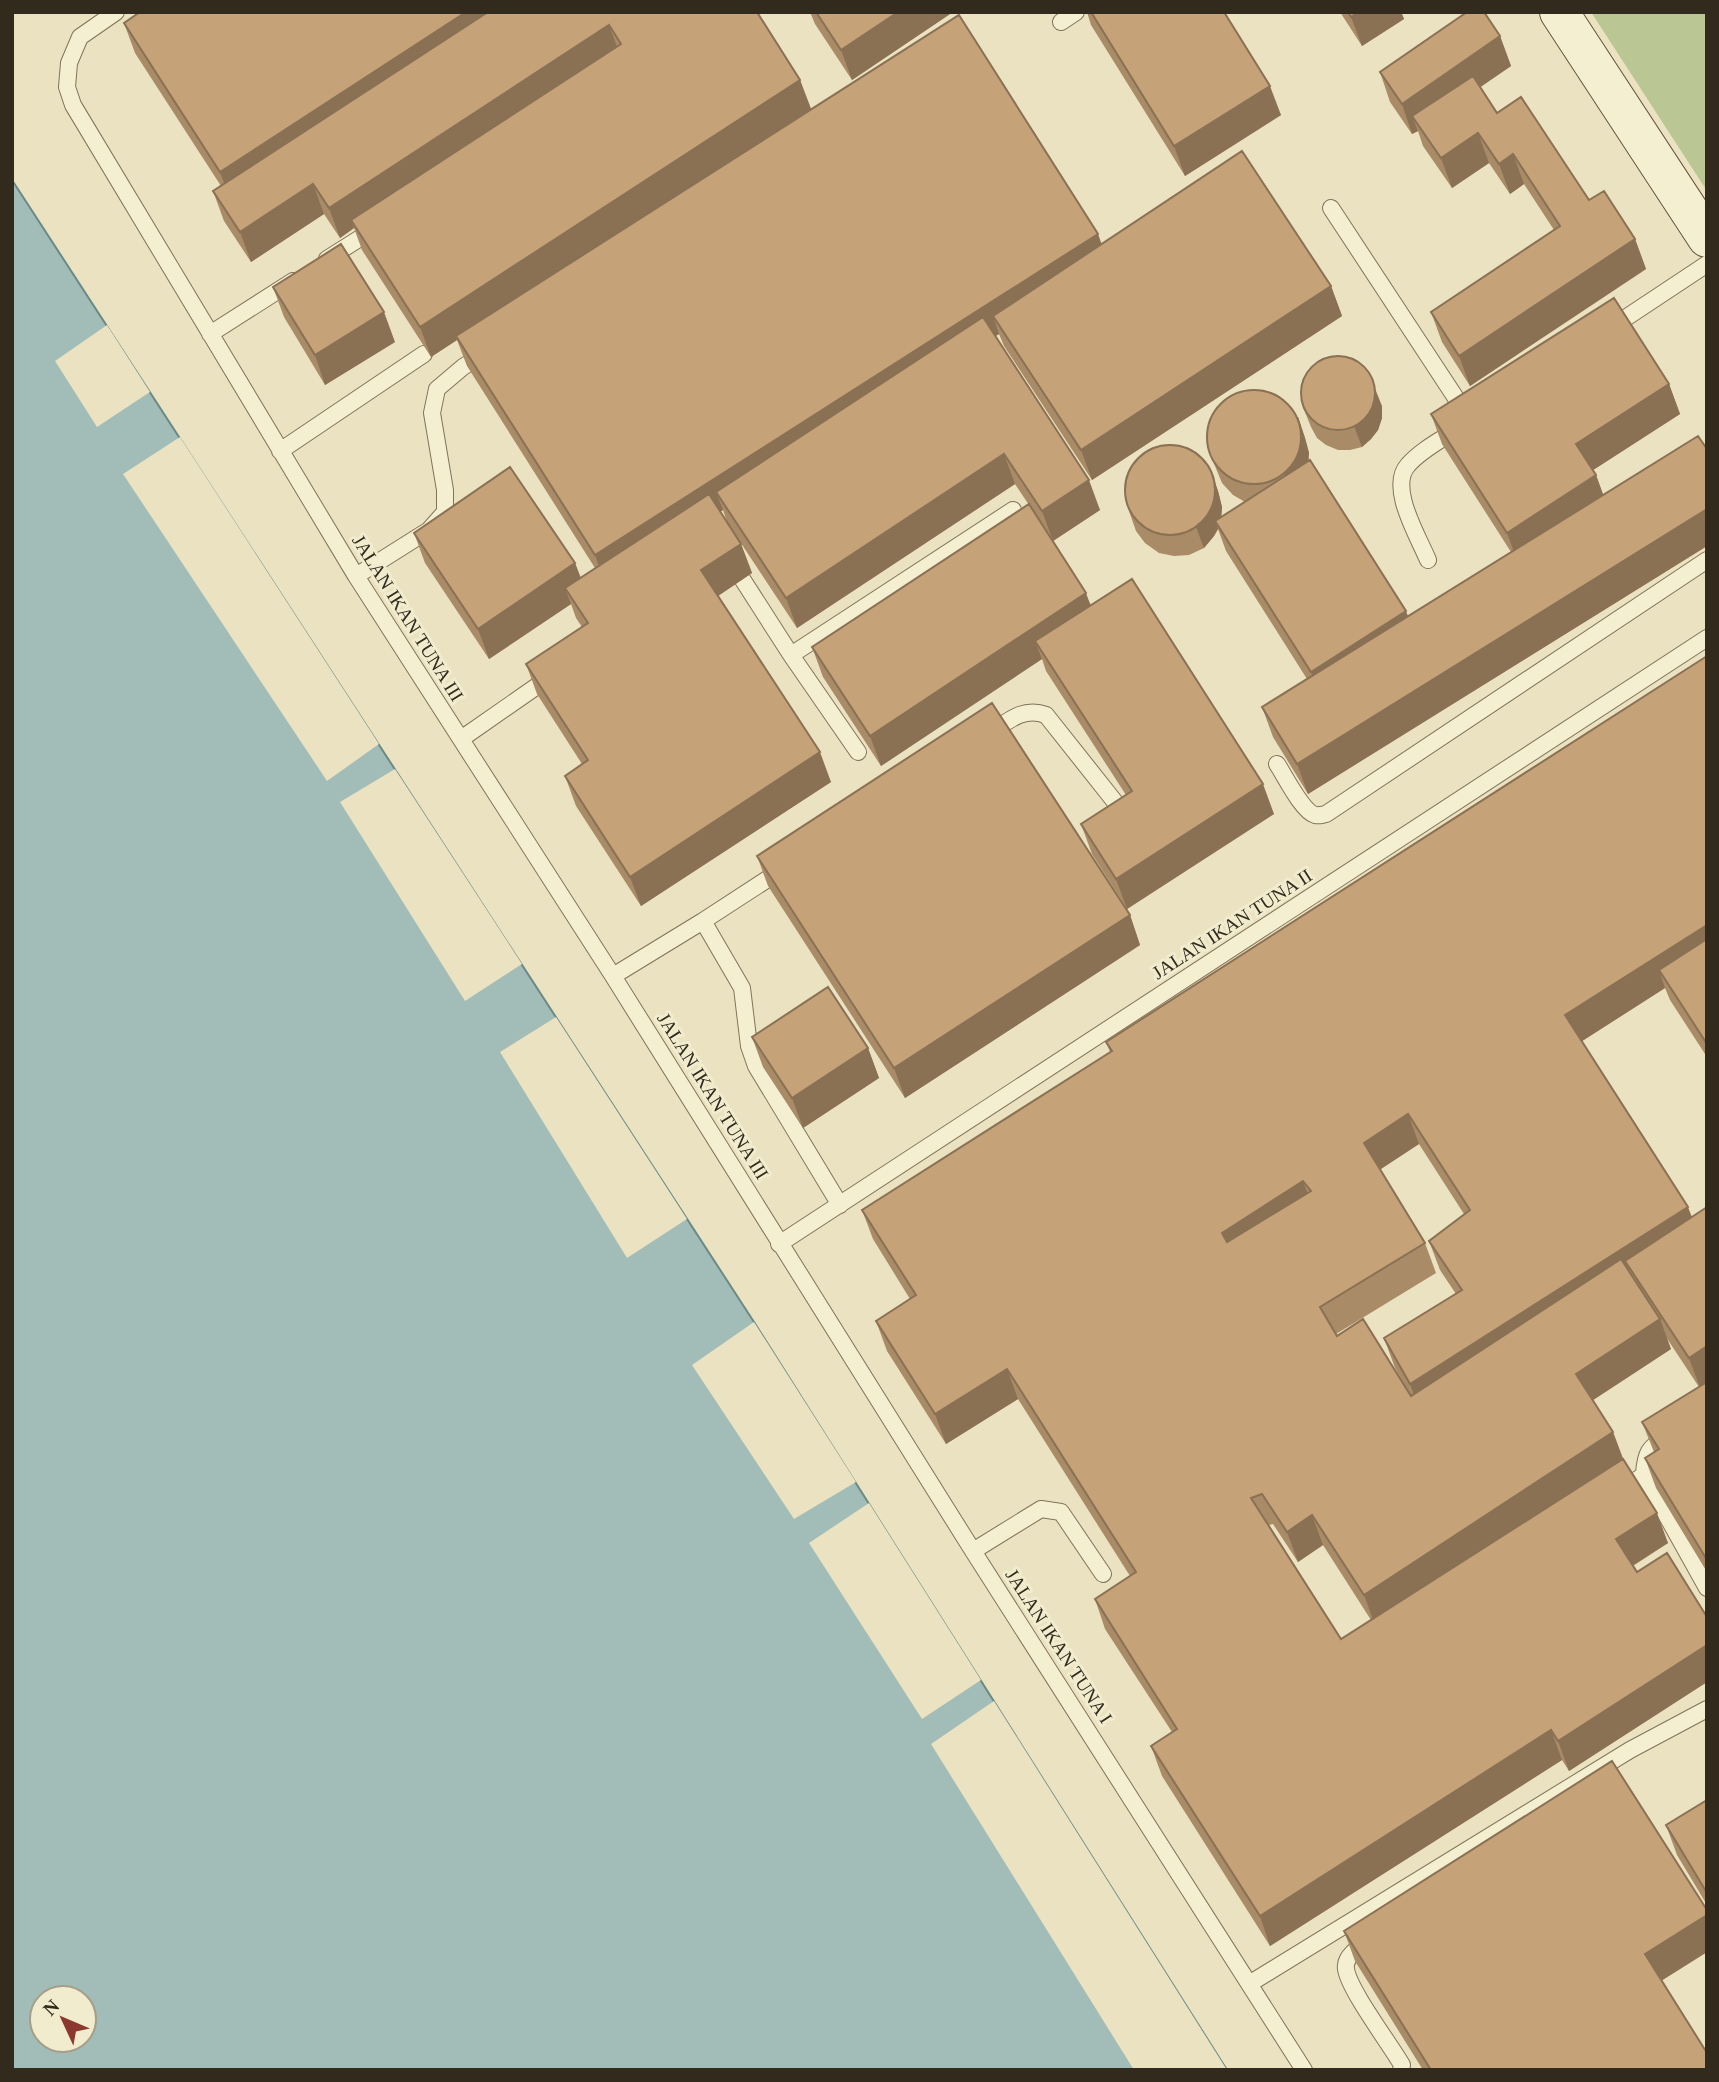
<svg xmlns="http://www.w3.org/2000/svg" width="1719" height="2082" font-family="Georgia,serif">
  <rect width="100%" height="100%" fill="#eae2c0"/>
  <path fill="#bbc695" d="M1591,12H1707V191Z"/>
  <path fill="#a2bcb8" stroke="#6b8985" stroke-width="2" fill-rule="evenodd" d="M12,180L754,1322L1227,2070H12ZM42,1998H84V2040H42Z"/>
  <path fill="#eae2c0" d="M107,325L150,392L97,427L55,361Z
    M180,437L379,744L327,781L123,474Z
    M395,769L522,964L465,1001L340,802Z
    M556,1017L687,1219L627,1258L500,1052Z
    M754,1322L856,1482L794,1519L692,1365Z
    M869,1503L981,1680L922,1719L809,1543Z
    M994,1701L1227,2070H1134L931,1744Z"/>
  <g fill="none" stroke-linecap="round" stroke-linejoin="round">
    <g stroke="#817359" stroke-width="18">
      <path id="lane" d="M116,12L80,37L69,63L67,87L73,105L356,576L613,976L973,1551L1304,2070
        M1061,22L1076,12
        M1331,208L1467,415
        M327,259L376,228
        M1609,329L1707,264
        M210,334L293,281
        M280,451L424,354
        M1428,560C1418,536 1388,487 1408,465C1421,450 1441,440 1456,430
        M739,574L791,655L1013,510
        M356,576L429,530L445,512V490L432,413L437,389L463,367L485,353
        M791,655L858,752
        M989,734C1007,722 1023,706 1046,715L1115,802
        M461,739L550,677
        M1277,764C1285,776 1302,811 1315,815C1319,816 1321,815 1326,814L1707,560
        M703,921L742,988L749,1046L756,1066L840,1205
        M613,976L703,921L783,869
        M779,1244L1707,638
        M1644,1475L1707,1588
        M1620,1491L1644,1475C1645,1453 1649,1447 1668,1435
        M973,1551L1041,1509L1061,1512L1103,1574
        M1369,1941C1359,1947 1344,1956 1346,1969C1349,1990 1390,2044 1402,2065L1401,2070
        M1249,1984L1630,1750L1707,1709"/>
    </g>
    <g stroke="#63543d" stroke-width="40">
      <path id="secondary" d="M1559,12L1707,238"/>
    </g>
    <use href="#lane" stroke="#f5efd2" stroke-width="16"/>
    <use href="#secondary" stroke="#f5efd2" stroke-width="38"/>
  </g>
  <path fill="#a98b67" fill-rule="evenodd" d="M757,12L800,80L811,109L1101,244L1331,286L1342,316L1092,480L1004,346L999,334L995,336L1100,510L1053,541L1091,605L1274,814L1127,909L1092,854L1081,824L1126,795L1046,671L1042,659L881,766L823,677L812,647L1029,505L1015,484L797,628L727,522L723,510L720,512L741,544L752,573L718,596L831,782L641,906L576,806L565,776L582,764L537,694L526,664L582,627L576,618L571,604L489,659L425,563L414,533L575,563L581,578L595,568L467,366L457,340L431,357L362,250L354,228L340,238L324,214L251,262L224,221L213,191L221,186L135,53L124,23Z
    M810,12H953L852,80L815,24Z
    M1087,12H1224L1281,115L1185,176L1091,25Z
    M1340,12H1401L1404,19L1362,46Z
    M1500,36L1511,66L1480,87L1497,113L1589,200L1635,239L1646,269L1470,386L1442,342L1431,312L1554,230L1524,184L1510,194L1489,163L1452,188L1423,146L1418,131L1412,134L1390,102L1380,72Z
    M273,287L395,342L325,385L284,317Z
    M1669,384L1680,414L1593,470L1596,475L1603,495L1707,449V546L1308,794L1273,737L1262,707L1307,679L1226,551L1218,529L1214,536L1204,548L1189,555L1174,556L1159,553L1145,543L1136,531L1129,511L1211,471L1218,491L1222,507L1221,517L1245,502L1233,495L1222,483L1208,449L1298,417L1305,438L1309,453L1308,461L1408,616L1511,552L1442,444L1431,414Z
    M1382,406V418L1378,430L1371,439L1362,447L1350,450H1338L1326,445L1317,438L1311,427L1303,407Z
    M1707,656V1057L1670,1000L1665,988L1582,1041L1692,1217L1707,1207V1572L1656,1488L1645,1458L1654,1452L1642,1422L1699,1387L1666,1337L1671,1349L1593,1400L1613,1432L1624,1461L1668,1543L1633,1566L1637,1572L1707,1617V1682L1569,1771L1562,1760L1270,1946L1162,1776L1151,1746L1172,1732L1105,1629L1095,1599L1130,1576L1018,1399L946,1444L887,1351L876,1321L910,1299L873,1239L862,1210L1110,1052L1106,1042ZM1419,1144L1464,1214L1429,1241L1440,1270L1456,1294L1384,1338L1395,1368L1411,1396L1336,1334L1436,1273L1425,1243L1380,1169ZM1273,1524L1298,1562L1323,1545L1371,1620L1341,1639L1269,1525Z
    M757,856L1130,915L1140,945L905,1098L768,886Z
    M752,1037L868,1048L879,1078L803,1128L763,1067Z
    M1707,1800V1905L1677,1855L1666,1825Z
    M1707,1910V1952L1661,1981L1707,2070H1423L1355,1961L1344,1931Z"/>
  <path fill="#8a7154" d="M466,12H523L231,202L220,172Z
    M898,12H953L852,80L841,50Z
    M1358,12H1401L1404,19L1362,46L1351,17Z
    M609,25L620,55L351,220L354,228L340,238L329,208Z
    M1500,36L1511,66L1421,128L1412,116L1418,131L1412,134L1402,104Z
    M800,80L811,109L456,336L457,340L431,357L420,327Z
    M1270,86L1281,115L1185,176L1174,146Z
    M1478,133L1489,163L1452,188L1441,158Z
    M1513,154L1524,184L1510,194L1499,164Z
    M313,184L324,214L251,262L240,232Z
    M1098,234L1109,264L993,316L999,334L727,508L716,492L723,510L606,585L595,555Z
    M1635,239L1646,269L1470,386L1459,356Z
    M1331,286L1342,316L1092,480L1081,450Z
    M384,312L395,342L325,385L315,355Z
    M1669,384L1680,414L1587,474L1576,444Z
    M1374,386L1382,406V418L1378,430L1371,439L1362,447L1354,426Z
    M1298,417L1305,438L1309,453L1308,469L1291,495L1284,475Z
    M1004,454L1015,484L797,628L786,598Z
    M1211,471L1218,491L1222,507L1221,522L1215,521L1218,529L1214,536L1204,548L1196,527Z
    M1596,475L1607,505L1518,563L1507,533Z
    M1089,480L1100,510L1053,541L1042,511Z
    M1707,509V546L1308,794L1297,764Z
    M741,544L752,573L712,600L701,570Z
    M575,563L586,593L565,588L571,604L489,659L478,629Z
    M1086,593L1097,623L1035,641L1042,659L881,766L870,736Z
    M1406,611L1417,641L1322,702L1311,672Z
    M820,752L831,782L641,906L630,877Z
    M1263,784L1274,814L1127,909L1116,879Z
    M1130,915L1140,945L905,1098L894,1068Z
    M1707,925V962L1659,970L1665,988L1576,1045L1565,1015Z
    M868,1048L879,1078L803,1128L792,1098Z
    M1408,1114L1419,1144L1375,1173L1364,1143Z
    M1303,1181L1314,1211L1233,1263L1222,1233Z
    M1688,1207L1699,1236L1625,1261L1632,1279L1421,1414L1410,1384Z
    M1660,1319L1671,1349L1587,1404L1576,1374Z
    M1707,1346V1384L1700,1388L1689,1358Z
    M1007,1369L1018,1399L946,1444L935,1414Z
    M1613,1432L1624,1462L1375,1625L1364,1595Z
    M1657,1513L1668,1543L1627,1569L1616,1539Z
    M1312,1515L1323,1545L1298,1562L1287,1532Z
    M1707,1645V1682L1569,1771L1558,1741Z
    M1551,1730L1562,1760L1270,1946L1260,1916Z
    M1707,1915V1952L1656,1984L1645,1954Z"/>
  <path fill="#c5a278" stroke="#8a7154" stroke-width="2" fill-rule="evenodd" d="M140,12H466L220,172L124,23Z
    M488,12H757L800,80L420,327L351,220L621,44L609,25L329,208L313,184L240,232L213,191Z
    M816,12H898L841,50Z
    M1091,12H1224L1270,86L1174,146Z
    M1348,12H1358L1351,17Z
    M1467,12H1484L1500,36L1402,104L1380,72Z
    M959,15L1098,234L595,555L456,336Z
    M1473,76L1497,113L1521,97L1589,200L1604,191L1635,239L1459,356L1431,312L1560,226L1513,154L1499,164L1478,133L1441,158L1412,116Z
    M1242,151L1331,286L1081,450L993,316Z
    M341,244L384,312L315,355L273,287Z
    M1614,298L1669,384L1576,444L1596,475L1507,533L1431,414Z
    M983,317L1089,480L1042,511L1004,454L786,598L716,492Z
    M1301 393a37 37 0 1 1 74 0a37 37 0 1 1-74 0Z
    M1207 437a47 47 0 1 1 94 0a47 47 0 1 1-94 0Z
    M1698,436L1707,449V509L1297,764L1262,707Z
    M1125 490a45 45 0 1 1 90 0a45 45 0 1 1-90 0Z
    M1310,460L1406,611L1311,672L1215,521Z
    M510,467L575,563L478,629L414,533Z
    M709,494L741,544L701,570L820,752L630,877L565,776L588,760L526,664L588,623L565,588Z
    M1029,504L1086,593L870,736L812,647Z
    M1132,579L1263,784L1116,879L1081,824L1132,791L1035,641Z
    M1707,656V925L1565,1015L1688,1207L1410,1384L1384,1338L1462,1290L1429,1241L1470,1210L1408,1114L1364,1143L1425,1243L1320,1307L1337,1336L1363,1319L1411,1396L1621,1259L1660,1319L1576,1374L1613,1432L1364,1595L1312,1515L1287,1532L1262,1494L1251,1498L1341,1639L1623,1459L1657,1513L1616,1539L1637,1572L1667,1553L1707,1617V1645L1558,1741L1551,1730L1260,1916L1151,1746L1177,1729L1095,1599L1136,1572L1007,1369L935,1414L876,1321L916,1295L862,1210L1112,1051L1106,1042ZM1303,1181L1311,1191L1227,1242L1222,1233Z
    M992,703L1130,915L894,1068L757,856Z
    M1707,939V1044L1659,970Z
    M828,987L868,1048L792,1098L752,1037Z
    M1707,1207V1346L1689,1358L1625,1261Z
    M1707,1382V1560L1645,1458L1659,1449L1642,1422Z
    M1612,1761L1707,1910V1915L1645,1954L1707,2053V2070H1431L1344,1931Z
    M1707,1800V1893L1666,1825Z"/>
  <g text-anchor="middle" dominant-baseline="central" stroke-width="6" stroke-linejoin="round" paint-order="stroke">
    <g font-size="19" fill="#322a1d" stroke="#f2eccf">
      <text transform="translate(408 618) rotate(58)">JALAN IKAN TUNA III</text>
      <text transform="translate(1232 924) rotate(-33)">JALAN IKAN TUNA II</text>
      <text transform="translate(713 1096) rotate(58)">JALAN IKAN TUNA III</text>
      <text transform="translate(1059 1646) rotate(57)">JALAN IKAN TUNA I</text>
    </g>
  </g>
  <rect width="1719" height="2082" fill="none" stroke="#322a1d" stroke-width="28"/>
  <g transform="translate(63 2019) rotate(314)"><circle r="33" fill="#f2eccf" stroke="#a59e88" stroke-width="2"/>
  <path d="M0-5L12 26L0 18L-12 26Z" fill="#8b392e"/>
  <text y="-10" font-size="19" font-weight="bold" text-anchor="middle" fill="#322a1d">N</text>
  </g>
</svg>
